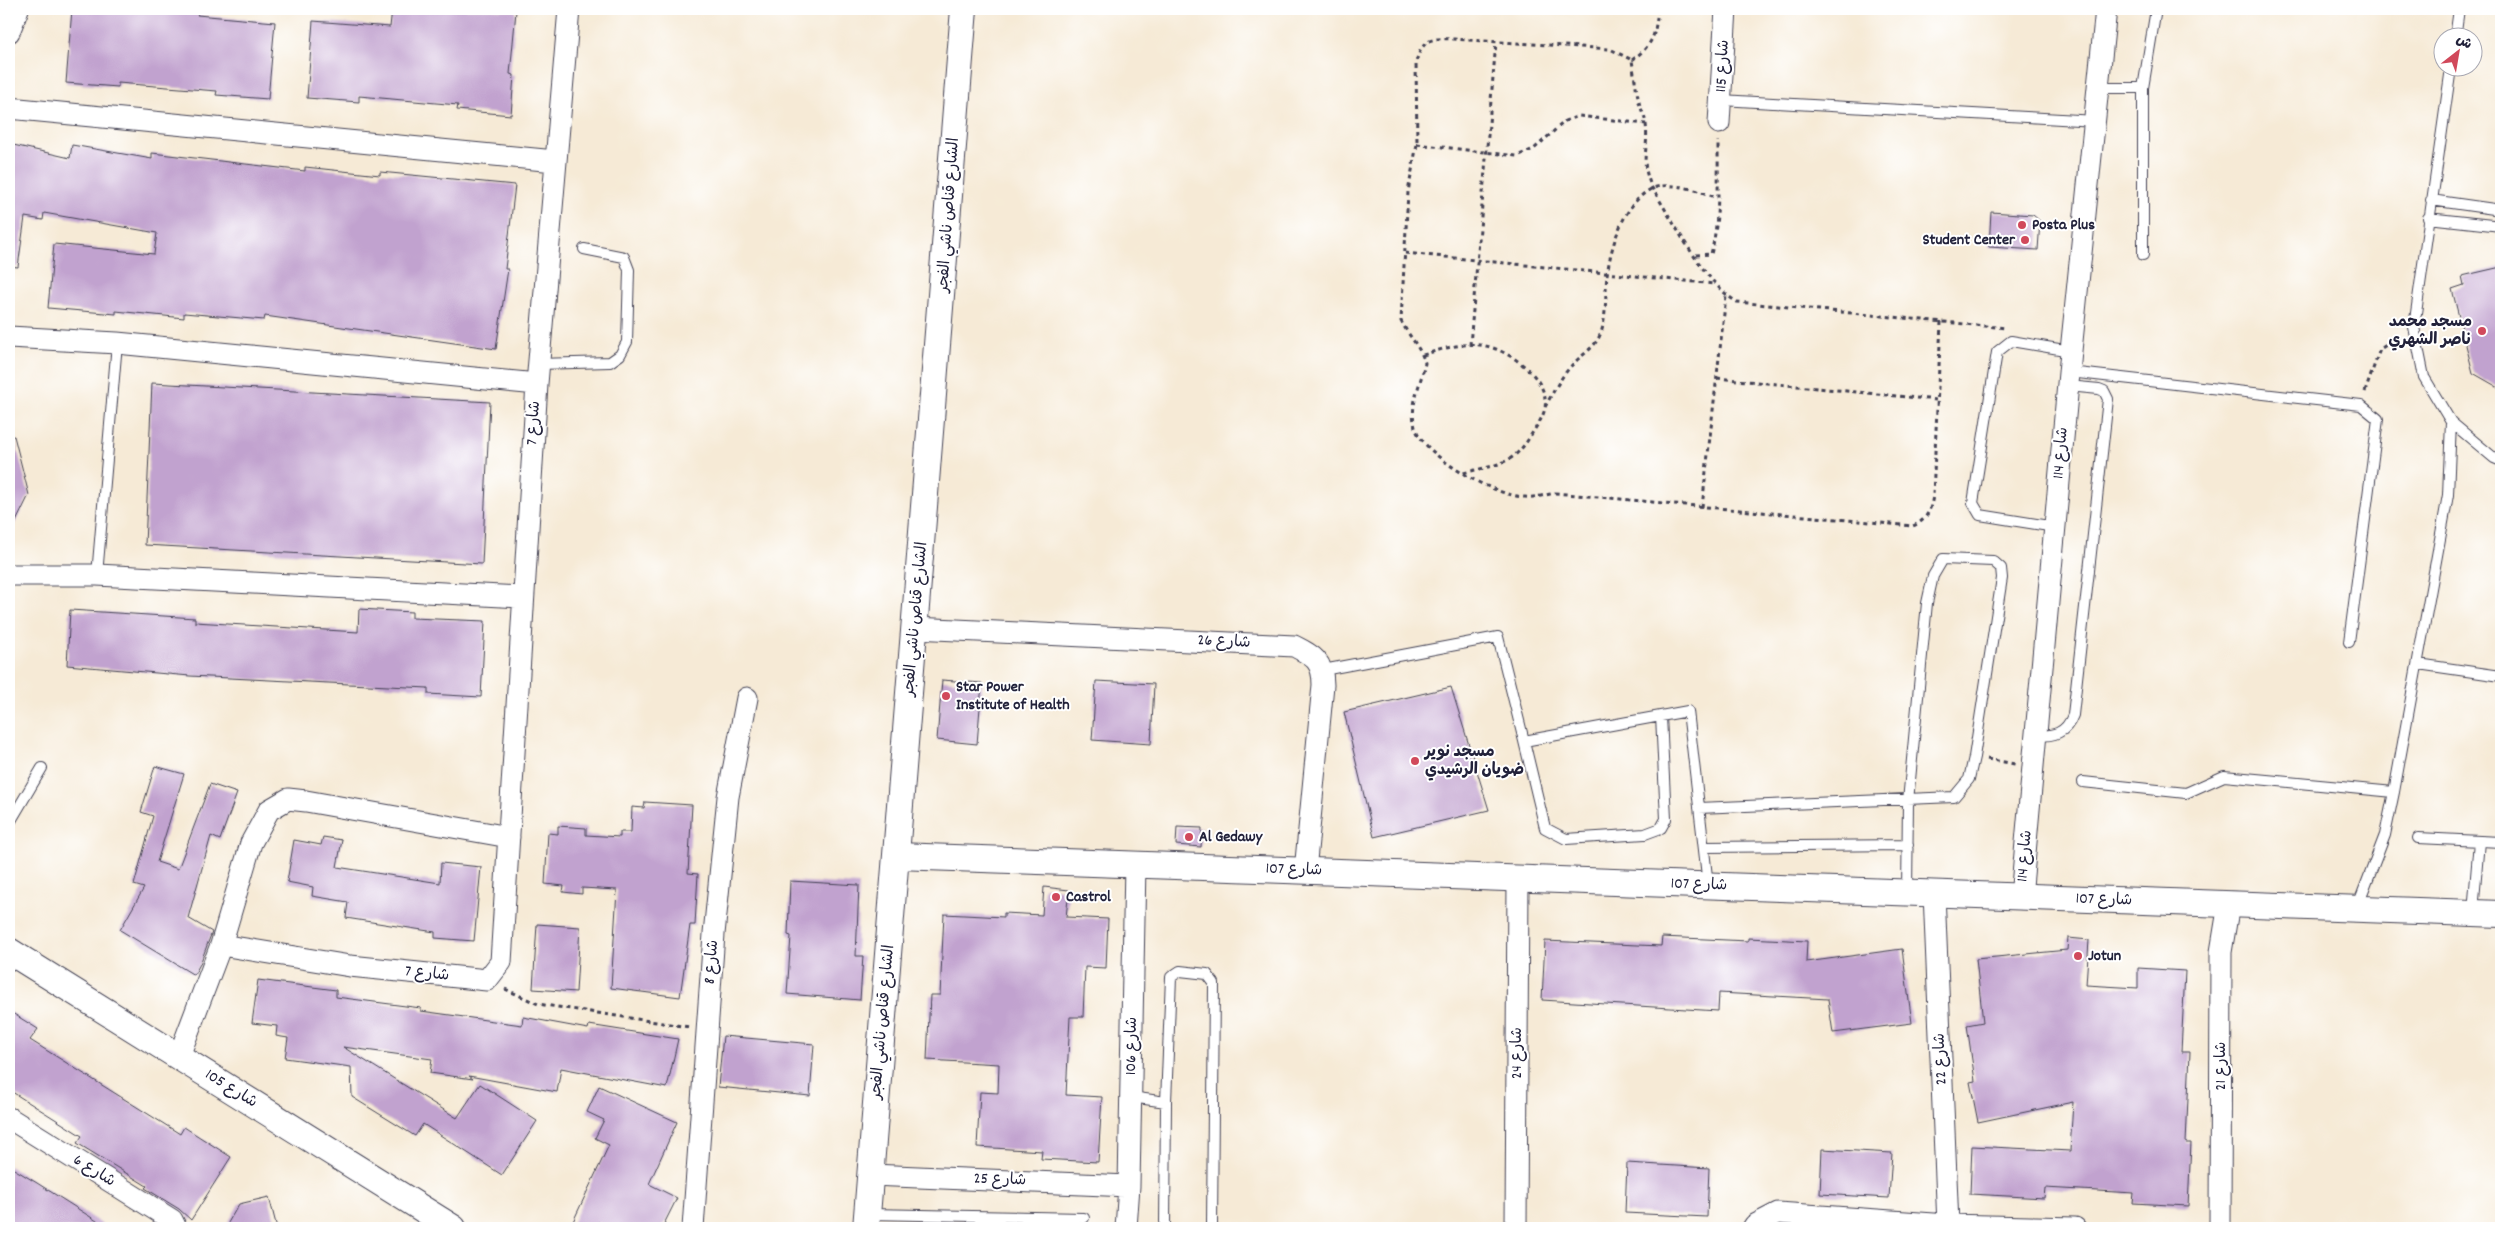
<svg xmlns="http://www.w3.org/2000/svg" width="2510" height="1237" font-family="Dekko,'Playpen Sans Arabic',sans-serif">
  <rect width="100%" height="100%" fill="#fff"/>
  <filter id="ink" filterUnits="userSpaceOnUse"><feTurbulence type="fractalNoise" baseFrequency=".02" numOctaves="2"/><feDisplacementMap in="SourceGraphic" scale="10" xChannelSelector="R" yChannelSelector="G"/><feConvolveMatrix kernelMatrix="1 2 1 2 8 2 1 2 1" color-interpolation-filters="sRGB"/></filter>
  <filter id="wash" filterUnits="userSpaceOnUse"><feTurbulence type="fractalNoise" baseFrequency=".0096" numOctaves="4" result="noise"/><feDisplacementMap in="SourceGraphic" scale="20" xChannelSelector="R" yChannelSelector="G"/><feGaussianBlur stdDeviation="1.12" result="paint"/><feColorMatrix in="noise" values="0 0 0 0 0 0 0 0 0 0 0 0 0 0 0 0 0 1.4 0 .05"/><feComposite in="paint" operator="in"/></filter>
  <g filter="url(#wash)">
    <rect width="100%" height="100%" fill="#f6ead6"/>
    <g id="blocks">
      <path fill="#c1a2cf" d="M72,9L145,12L146,9H159L198,12L197,15L275,22L268,99L216,95L217,91L118,83V87L66,83Z
        M392,9H492L516,11L510,74L514,75L511,115L457,110L458,105L359,96V102L307,98L313,21L390,27Z
        M9,144L70,158L72,145L152,159V153L305,171V167L380,175V172L515,185L505,269H508L496,349L265,316L264,320L184,313V318L116,311V314L48,308L54,244L154,254L157,233L44,213L43,220L25,217L18,267L9,266Z
        M1991,212L2033,215L2040,221L2038,250L1989,247Z
        M2501,267V389L2473,373L2452,289L2464,285L2462,276Z
        M152,383L490,402L482,564L145,545Z
        M14,436L29,495L9,536V437Z
        M359,609L412,612V618L485,621L481,697L428,694V688L190,676L67,665L70,610L195,618V622L358,632Z
        M942,680L982,683L977,744L937,740Z
        M1096,681L1154,684L1151,744L1092,740Z
        M1451,687L1489,810L1374,837L1344,712Z
        M155,766L184,774L157,862L178,869L210,784L237,793L220,840L211,836L188,918L212,932L200,964L194,975L120,930L144,888L134,885L153,816L141,812Z
        M645,802L692,805L688,873L698,874L695,925H690L680,997L611,988L617,890L582,888V894L563,892L564,886L545,884L548,833L558,834V826L586,828V835L620,837V832H631L632,807L644,808Z
        M1177,827L1202,828L1201,847L1176,845Z
        M323,837L342,840L337,867L440,883L441,863L481,867L474,941L435,938V932L346,918L348,902L312,896L313,887L287,882L294,840L321,845Z
        M790,881L859,885L856,956H863L860,1000L787,994L791,936L788,935Z
        M1044,887L1069,890L1066,917L1108,919L1106,968L1085,967L1083,1017H1070L1066,1095L1102,1097L1098,1162L1041,1159L1042,1151L977,1147L980,1092L998,1093L999,1064L927,1060L930,995H940L944,914L1004,917V913L1042,915Z
        M537,924L580,927L576,992L533,989Z
        M1662,937L1748,941V938L1807,941L1806,962L1902,949L1912,1023L1833,1033L1828,999L1719,993L1718,1011L1542,1000L1545,941L1661,946Z
        M2068,938L2089,940L2086,985L2138,988V968L2185,971L2181,1052H2190L2186,1143H2191L2188,1206L2133,1203L2134,1193L2045,1188L2044,1198L1970,1194L1972,1146L2070,1151L2073,1102L1978,1122L1970,1082L1975,1081L1967,1025L1983,1022L1976,959L2067,950Z
        M258,980L336,990V997L421,1008V1011L522,1025L523,1017L588,1029L589,1025L678,1039L667,1088L561,1068L557,1092L469,1076L473,1079L430,1073L432,1059L343,1047L457,1118L480,1084L537,1121L502,1175L423,1124L415,1136L352,1097L351,1067L285,1058L288,1038L276,1036L277,1026L252,1023Z
        M9,1011L38,1029L30,1040L180,1134L184,1127L231,1157L191,1220L179,1209L145,1188L147,1186L77,1143L82,1136L9,1090Z
        M723,1036L814,1044L810,1096L718,1087Z
        M599,1086L677,1122L649,1184L677,1198L662,1228H611L598,1222L595,1228H570L609,1145L595,1138L604,1120L587,1112Z
        M1822,1149L1892,1153L1889,1198L1820,1194Z
        M1627,1163L1709,1168L1707,1217L1625,1213Z
        M9,1166L37,1183L108,1228H9Z
        M269,1197L277,1228H225L239,1204Z"/>
    </g>
  </g>
  <g filter="url(#ink)">
    <use href="#blocks" fill-opacity="0" stroke="#424052" stroke-width="1"/>
    <g fill="none" stroke-linecap="round" stroke-linejoin="round">
      <g stroke="#424052" stroke-width="12">
        <path id="service" d="M2455,38L2459,9
          M2451,68L2414,327L2424,377L2451,422L2494,458L2501,461
          M2098,88H2143
          M1721,100L2096,121
          M2431,200L2501,210
          M2428,218L2501,226
          M2143,255V88L2156,9
          M538,364L610,362L620,355L627,342L629,270L624,257L584,249
          M2069,372L2361,405L2378,419L2349,642
          M2055,527L1980,515L1973,503L1997,352L2011,341L2071,351
          M97,575L117,343
          M2418,664L2501,676
          M1323,670L1498,637L1524,741L1688,711L1708,885
          M2036,736C2053,736 2066,734 2073,715L2108,399L2104,391L2099,389L2068,386
          M1524,741L1545,828L1566,839L1645,834L1661,828L1666,819L1661,716
          M2083,782L2186,793L2224,776L2394,792
          M1699,808L1954,797L1969,779L1974,757L2002,578L2001,568L1993,561L1943,559L1933,576L1927,603L1908,801L1907,893
          M9,824L42,768
          M2418,838L2501,842
          M1704,847L1908,845
          M2357,908L2385,835L2394,792L2448,495L2451,422
          M2473,912L2479,841
          M1131,1097L1166,1102
          M869,1214L1084,1218
          M1165,1228L1166,1102L1171,977L1180,971L1207,974L1214,983L1212,1228"/>
      </g>
      <g stroke="#424052" stroke-width="23">
        <path id="minor" d="M9,32L18,9
          M9,108L555,161
          M1719,123L1726,9
          M9,337L117,343L537,384
          M9,575H97L522,597
          M915,628L1294,646C1314,656 1323,661 1323,685L1305,871
          M1934,893L1948,1225
          M2021,897L2071,351L2106,9
          M221,945L350,966L487,980L501,962L537,384L569,9
          M179,1056L221,945L251,843L269,810L288,799L306,801L509,837
          M9,1118L172,1220L176,1228
          M871,1175L1129,1186
          M693,1228L714,934L728,797L747,698
          M1126,1228L1129,1186L1135,864
          M1516,1228L1518,878
          M1753,1228L1755,1225L1778,1213L1948,1225L2075,1228
          M2220,1228L2221,952L2229,904"/>
      </g>
      <g stroke="#424052" stroke-width="28">
        <path id="tertiary" d="M897,856L2501,914
          M9,951L453,1228
          M866,1228L964,9"/>
      </g>
      <path stroke="#424052" stroke-width="3" stroke-dasharray="4 4" stroke-linecap="butt" d="M1632,60C1654,44 1655,35 1658,9
        M1417,144L1517,156L1534,149L1565,121L1579,116L1646,124
        M1405,253L1715,284
        M1696,255L1711,254C1720,218 1718,178 1718,141
        M1941,322L1933,495C1931,510 1927,520 1913,526L1555,493C1545,495 1535,498 1525,497C1494,496 1424,457 1415,427C1409,405 1421,384 1425,363C1421,348 1408,335 1401,321L1408,192L1417,144L1416,62C1423,38 1432,38 1454,39L1610,49L1632,60C1634,74 1636,88 1639,102C1641,110 1645,116 1646,124C1649,152 1639,159 1652,188C1674,222 1704,283 1737,302L2006,328
        M1470,345L1496,42
        M1423,355C1442,349 1465,341 1486,346C1510,351 1550,379 1545,408C1543,418 1536,427 1531,435C1525,445 1518,454 1508,460C1494,467 1478,469 1463,473
        M1717,378L1937,400
        M2365,392L2380,349L2402,335
        M1545,407C1553,392 1561,377 1572,365C1581,355 1594,349 1600,335C1607,320 1605,292 1607,275C1611,246 1623,204 1651,189C1669,180 1701,191 1717,198
        M1702,507L1726,296
        M1987,759L2015,764
        M505,989L538,1004L689,1027"/>
      <use href="#service" stroke="#fff" stroke-width="10"/>
      <use href="#minor" stroke="#fff" stroke-width="21"/>
      <use href="#tertiary" stroke="#fff" stroke-width="26"/>
    </g>
  </g>
  <g fill="#d1495b" stroke="#fff" stroke-width="2">
    <circle cx="2022" cy="225" r="5"/>
    <circle cx="2025" cy="240" r="5"/>
    <circle cx="2482" cy="331" r="5"/>
    <circle cx="946" cy="696" r="5"/>
    <circle cx="1415" cy="761" r="5"/>
    <circle cx="1189" cy="837" r="5"/>
    <circle cx="1056" cy="897" r="5"/>
    <circle cx="2078" cy="956" r="5"/>
  </g>
  <g text-anchor="middle" dominant-baseline="central" stroke-width="4" stroke-linejoin="round" paint-order="stroke">
    <g font-size="16" fill="#22223b" stroke="#fff">
      <text transform="translate(1723 66) rotate(-87)">شارع 115</text>
      <text transform="translate(949 215) rotate(-86)">الشارع قناص ناشي الفجر</text>
      <text transform="translate(534 423) rotate(-86)">شارع 7</text>
      <text transform="translate(2061 453) rotate(-85)">شارع 114</text>
      <text transform="translate(916 619) rotate(-85)">الشارع قناص ناشي الفجر</text>
      <text transform="translate(1224 642) rotate(3)">شارع 26</text>
      <text transform="translate(2025 856) rotate(-85)">شارع 114</text>
      <text transform="translate(1294 870) rotate(2)">شارع 107</text>
      <text transform="translate(1699 885) rotate(2)">شارع 107</text>
      <text transform="translate(2104 900) rotate(2)">شارع 107</text>
      <text transform="translate(712 962) rotate(-85)">شارع 8</text>
      <text transform="translate(427 974) rotate(6)">شارع 7</text>
      <text transform="translate(883 1022) rotate(-85)">الشارع قناص ناشي الفجر</text>
      <text transform="translate(1132 1046) rotate(-89)">شارع 106</text>
      <text transform="translate(1517 1053) rotate(-90)">شارع 24</text>
      <text transform="translate(1941 1059) rotate(-92)">شارع 22</text>
      <text transform="translate(2221 1066) rotate(-90)">شارع 21</text>
      <text transform="translate(231 1089) rotate(32)">شارع 105</text>
      <text transform="translate(94 1171) rotate(32)">شارع 6</text>
      <text transform="translate(1000 1180) rotate(2)">شارع 25</text>
    </g>
    <g font-size="16" font-weight="bold" fill="#22223b" stroke="#fff" text-anchor="start">
      <text x="2032" y="225">Posta Plus</text>
      <text x="2015" y="240" text-anchor="end">Student Center</text>
      <text x="2472" y="322" text-anchor="end">مسجد محمد<tspan x="2472" dy="18">ناصر الشهري</tspan></text>
      <text x="956" y="687">Star Power<tspan x="956" dy="18">Institute of Health</tspan></text>
      <text x="1425" y="752">مسجد نوير<tspan x="1425" dy="18">ضويان الرشيدي</tspan></text>
      <text x="1199" y="837">Al Gedawy</text>
      <text x="1066" y="897">Castrol</text>
      <text x="2088" y="956">Jotun</text>
    </g>
  </g>
  <rect width="2510" height="1237" fill="none" stroke="#fff" stroke-width="30"/>
  <g transform="translate(2458 52) rotate(31)"><circle r="24" fill="#ffffff" stroke="#a7a7b1"/>
  <path d="M0-4L9 19L0 12L-9 19Z" fill="#d1495b"/>
  <text y="-8" font-size="14" font-weight="bold" text-anchor="middle" fill="#22223b">ش</text>
  </g>
</svg>
